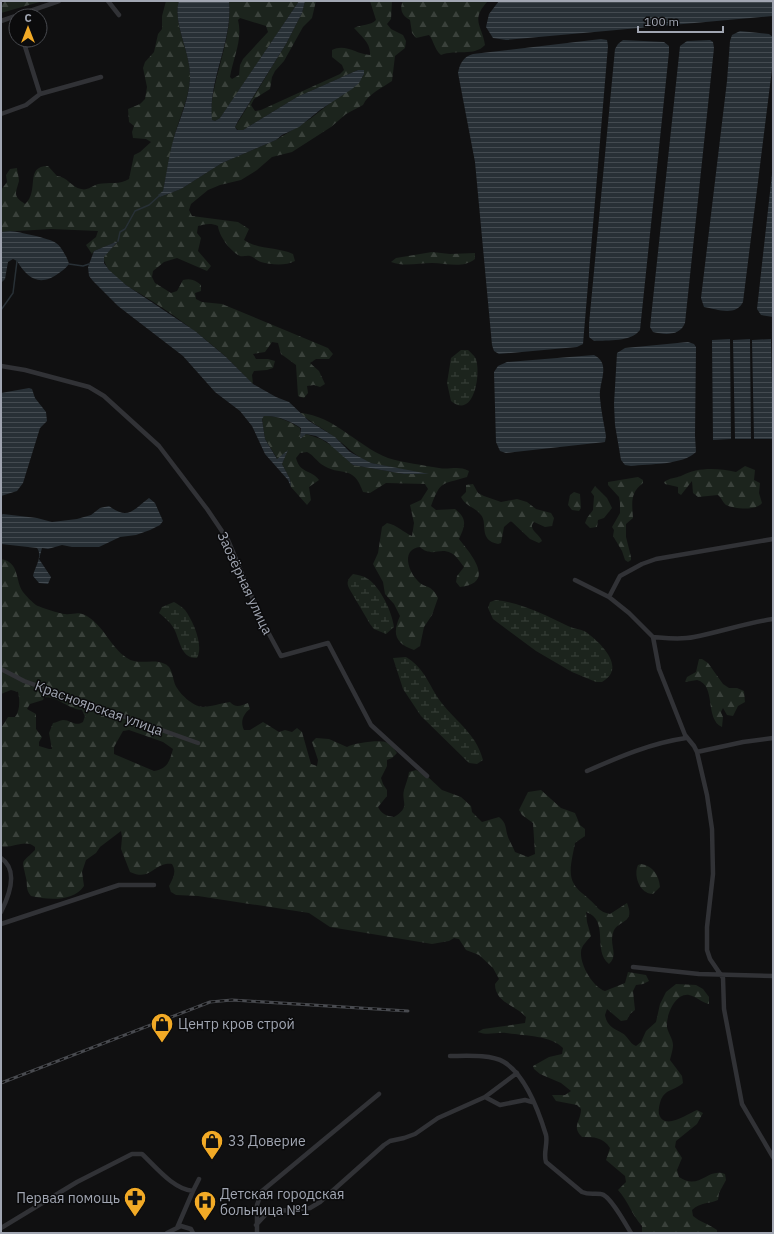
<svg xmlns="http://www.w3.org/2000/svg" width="774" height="1234" font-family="'IBM Plex Sans',sans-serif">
  <defs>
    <pattern id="forest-firs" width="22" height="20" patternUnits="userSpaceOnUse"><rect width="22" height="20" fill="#1c241d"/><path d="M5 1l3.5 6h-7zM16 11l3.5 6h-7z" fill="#3a413b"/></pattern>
    <pattern id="wetland-marsh" width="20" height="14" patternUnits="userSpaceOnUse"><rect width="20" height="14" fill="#1c241d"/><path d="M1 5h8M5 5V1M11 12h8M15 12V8" fill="none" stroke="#3a413b"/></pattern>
    <pattern id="water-rules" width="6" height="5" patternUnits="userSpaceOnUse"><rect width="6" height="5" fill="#283036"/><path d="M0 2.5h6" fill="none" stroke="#444b51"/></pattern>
  </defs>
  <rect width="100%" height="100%" fill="#101011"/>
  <path fill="url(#forest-firs)" fill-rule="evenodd" d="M5,1H43L1,13V5Z
    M166,1H179C172,23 191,53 190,78C189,98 180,116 175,134C170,153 167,172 163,191L160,197L181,189L222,163L276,140L310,119L362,78L364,74L358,70L297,97L243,130H238L235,127L286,44L302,13L305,1H316L312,18L303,27L284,61L275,71L272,77L270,89L254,99L251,105L255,111L261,110L340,74L344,70L342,65L332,57V50C345,43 356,54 370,55C371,43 361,36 354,28C362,24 370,26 376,20L370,1H392L391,19L387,24L391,29L403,35L406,41L405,48L395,56L392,81C382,88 368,94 363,105L346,114L331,127L292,152L272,157L257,170L241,180L220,185L208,190L191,204L189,210L192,216L238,222L249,229L244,240C259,250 277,247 293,254L295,261C286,266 271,265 261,262C257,261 254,257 250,256C247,255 243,257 240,256C230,251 219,236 218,226C211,223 206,224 198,226L197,233L201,238L198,251L211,266L207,271L177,258L164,262L153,271L152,277L155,283L171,293L177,291L183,280C191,278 195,280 201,285V291L195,293L196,299L202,302L222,304L328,348L333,354L329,359H316L310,363L319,371L325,384L320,387L314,385L307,386L308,393L304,398L298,396L296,365L281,354L278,343L272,342L265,352L253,354L256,359H268L275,361L273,368L267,370L254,371L252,375L253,384C243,375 235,365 225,356C199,333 169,311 139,293C127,286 110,276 105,263C100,253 114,249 118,241L94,251L92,254L86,245L96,237L98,231L51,229L1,232V190L7,182L6,175L10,169L17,168C17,171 19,177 19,181C16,193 12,196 25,204C40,191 24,166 48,166L57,176C68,177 71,187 81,189C87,191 92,186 98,184C109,182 120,185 129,179L134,155L140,152L151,142L146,139L133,138L132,132L134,126L129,122L128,109L140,104L145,99L147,87L143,68L145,62L154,52L158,34L162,29V16Z
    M229,1H299L232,101L220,118L215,121L211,120C210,79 233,42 229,1ZM240,18L266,26L268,32L243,59L240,65L239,75L232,79L230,77C233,58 243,40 238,20Z
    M403,1H488C470,20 482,25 485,45C474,57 456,49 441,55C434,49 434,41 429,35L416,38L412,33L410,20C402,16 399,9 403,1Z
    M432,252L450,254L475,253V259C463,269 446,263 432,263C418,263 405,267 391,262L396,258Z
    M300,413C335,416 357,446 388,458C404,463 423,465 439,468C450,470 458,465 469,471L467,477C441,485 441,480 431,506L436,510L455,509C468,519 465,526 459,539C470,553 497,583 460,587L456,582L457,576L464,567C460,562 456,555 451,553C439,547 432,558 420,547C402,549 407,569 417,580C424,589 431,583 438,598L432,615L424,627L420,646L414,650C395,643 392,634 400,616L394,604L385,594L383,582L373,564L378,553L382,527L387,523C397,525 403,532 412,536L414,523L410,505L421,500L428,489L425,484L386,483L370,493L363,492C353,463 341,478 321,464C316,460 313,455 307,452L300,453L296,458C300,474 311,469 319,480L309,487L311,500L307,505L291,487L290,479L282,464L287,452L278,460L265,439L262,418L264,416C276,415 291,422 300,428L301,438L306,434L321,439L335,448L353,465L404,474H425L371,463C354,456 347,446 333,436C322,428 310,422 300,413Z
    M745,466L755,470L754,480L760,483L759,493L762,503C756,511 735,509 726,505C722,502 722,498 718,495L698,497L693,493L692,481L681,495L678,493V487L665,484L664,482C669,478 676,478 681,476C698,467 717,468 736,472Z
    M638,477L643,480V483C630,493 632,502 633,518L626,524V537L631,557V560L628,562L625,560L622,551L613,536L614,530L612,527L620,513V503L619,497L608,485V482Z
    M473,484L478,493L484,496L501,502L517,499L527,502L536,509L551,513L554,518L552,526L545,527L534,522C527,529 540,534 542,541L539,543L530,539L511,521L504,527L501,543L498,544C478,540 488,523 481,515C475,507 465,506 461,497L466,492V485Z
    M595,486L607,498L612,508L604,518L598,520L597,527L590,528L585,523L587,518L593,510L594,496L591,492Z
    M574,492L580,494L581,508L579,511L572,510L568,505L570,495Z
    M1,559C20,562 15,581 23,592C26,596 32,602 36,605C39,607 61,614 65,614C73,615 77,611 85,615C104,625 110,647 127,658C138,666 153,658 165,664C174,668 172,681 177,688C181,695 194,707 203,707C209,707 222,703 230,702C235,708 241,706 248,703L250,709C243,714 240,722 244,730H250L263,722L279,732L285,730L292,732L297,728L302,732L311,764L317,766L318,760L312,742L316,738L329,739L347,747C354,743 378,740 385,742C390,743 394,749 397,753L392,758L387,760V766L381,778L383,784L387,790V796L378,807C382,814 386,816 394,817C411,807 401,802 404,790C406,783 408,779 409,772L416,770L427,776L442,790L461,797L471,806L472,812L482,822L499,817C507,823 505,828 508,837C510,842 513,847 515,852L528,857L535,854L533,823L522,815L519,810L528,792L541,790L561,808L575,813L580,825L585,829V836L575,843C573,856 567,873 574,884C577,890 585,895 590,900C598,907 599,912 610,914L627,903C636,925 617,919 613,933C609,945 619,955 609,964C592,951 610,920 586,912L587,922L591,936C587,941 581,946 581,952C580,965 593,987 605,991L625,983L628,972L646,975L649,981L643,984L636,985L633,991L635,1010L630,1014L627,1020L621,1021L607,1009L605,1015C607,1026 613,1028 622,1033C628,1036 629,1043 636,1046L641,1042L646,1031L656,1022L660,1004L666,992L676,984L696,985L703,989L709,997V1004C702,1003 696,996 689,995C675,993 666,1015 667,1027C668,1033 673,1039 673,1045C673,1049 671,1056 670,1060L682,1076L683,1083C677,1089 668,1089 663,1096C660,1100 658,1110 659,1114C664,1131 687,1114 697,1110L703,1113L697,1124L676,1141L675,1147L682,1158L677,1170L679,1177C700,1191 707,1167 725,1174L726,1180L719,1193L718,1200C709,1204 700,1202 692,1210L693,1216C700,1222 709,1224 717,1230V1233H642V1226C632,1215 628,1201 618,1190L626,1182L625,1176L606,1160L610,1148C603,1137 594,1137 582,1137C571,1126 581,1122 581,1109L577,1105L556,1101L552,1095H565L571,1091L561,1083L540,1074L534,1069L533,1066L549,1057L562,1054L563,1048C550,1035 524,1036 506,1033C496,1032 488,1036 478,1032L483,1029L525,1023L526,1017C516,1005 495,1003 495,984L499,979L493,968L479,955L466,950L459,939L454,938L449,941L432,944L330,927L309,913L198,896L176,895L171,892L169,886C173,878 177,872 172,864C153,862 152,882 130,872L121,849L122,837L121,831L100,847L96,853L86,860L82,872L84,886C74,902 47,900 31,896C25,889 28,885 26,878C22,858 20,865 35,850V847C26,838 12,849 1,846V728L8,717H15C20,711 20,700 18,692L11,690L1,694ZM44,697C59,697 68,709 82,710L85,716L83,722C75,727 71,720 63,720C60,720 56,723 53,723L49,733L52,749H49L39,746V742L42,737L36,729V714L27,709L30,704L43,700ZM129,730L163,742L173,749C170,760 168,769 154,771L114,754V747L123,731Z
    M699,659H702L708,663L723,684L729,688H737L744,691L745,702L738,706L733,716L727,715L723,708L721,712L723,717L722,727C704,719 717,685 697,680L685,682L687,677L696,672Z
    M641,864C653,866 659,875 660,887L653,894C640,894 633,876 638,865Z"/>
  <path fill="url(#wetland-marsh)" d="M461,350H468C471,353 474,355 476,359C481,374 474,420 451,401L447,383L451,358Z
    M353,574C358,575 364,576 368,579C381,588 392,612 394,627L386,634L374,629L370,624L350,590C346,583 347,580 353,574Z
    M496,600C522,603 545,615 568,626C574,629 581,629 586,632C601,643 627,668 602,682H596L572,672L536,651L493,619L488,608L490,602Z
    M174,602C178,604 182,607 185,610C193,621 204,645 197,658C180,659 180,638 173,627C170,622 164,617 159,613L162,607Z
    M406,657C423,667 428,682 438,698C453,720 476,732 483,760L477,764L469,763L421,716L403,689L393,658Z"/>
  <path fill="url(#water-rules)" d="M179,1H229C233,42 208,79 212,120L215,121L220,118L299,1H305L302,13L286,44L238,121L235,127L237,130H243L297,97L358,70H364V74L359,83L352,89L320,110L299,127L282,135L276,140L222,163L181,189L160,197L158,195L163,191C167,172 169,153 175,134C181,116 189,98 190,78C191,52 172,23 179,1Z
    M499,1H773V16L506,40L493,38L486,27L489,14Z
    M740,31L769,34L773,37V61L743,302C736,317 716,309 704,307L701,298L727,81L730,41L732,35Z
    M601,39L607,40L608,46L583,344L577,347L499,354L494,351L492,345L475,162L458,73C460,63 463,57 473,54Z
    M623,40L664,42L669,46V52L640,330C631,342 608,340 594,341L589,337V324L615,49L618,44Z
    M710,40L713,42L714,48L685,323C680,336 665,335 653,332L650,327L680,46L687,41Z
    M773,165V317L761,315L757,309Z
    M10,231C19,232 49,238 56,243C61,246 68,259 69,264C66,268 63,270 59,273C40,287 28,279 17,261L13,259L8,262L5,279L1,283V232Z
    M118,241L104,257V263L109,270L126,285L195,331L226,357L253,384L276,397L289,402L309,421L335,437L350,452L371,463L429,474H404L353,465L327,442L316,436L306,434L300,439L301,428C291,421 276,415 264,416L262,419L265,439L277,459L288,450L282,464L290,479L291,487L288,480L265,454L252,426L240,411L215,392L183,356L118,306L93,281L89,276L88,267L94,251Z
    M730,339L731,439L713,440L712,340Z
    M750,339L751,439H735L733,340Z
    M771,339L773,439H754L752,340Z
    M688,342L694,344L696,347L695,436L696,452C683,465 649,464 631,466L625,465L621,460L615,425L614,404L617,353L625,348Z
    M594,355C612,364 598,383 600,398C601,411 604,424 606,436L605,442L506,453L500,451L496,442L494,372L498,366L507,362Z
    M29,388L32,389L35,398L46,412L47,421L40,428L23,483L17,491L1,496V393Z
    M149,498L155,503L163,521L160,525L150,530L136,535L120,537L99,547H72L62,545L48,549L42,548L39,559L51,577L48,584L39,583L33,576C35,567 43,556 37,548L1,544V515L3,514L37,518L52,522L77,519L91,515L100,508L109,506C128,520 132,511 149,498Z"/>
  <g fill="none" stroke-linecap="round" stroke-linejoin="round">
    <path stroke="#283036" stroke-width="1.5" d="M118,241L120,232L125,229L135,211L149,205L159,196
      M69,264L83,266L89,264
      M1,310L13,293L17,261"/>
    <path stroke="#313236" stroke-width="4.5" d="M108,1L119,15
      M1,21L59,1
      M23,40L40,94
      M1,114L26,105L40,94L101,77
      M1,366L25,370L89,387L104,396L159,446L207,509L228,540L262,621L281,656L328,643L371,725L427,776
      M575,580L609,597L629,613L653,637L659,669L685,735L694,746L697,752L707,795L712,829L713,874L707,927V950L710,959L723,978L724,1009L742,1104L773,1157
      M609,597L620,576L642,564L656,559L773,539
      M653,637C666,638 680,640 694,637C720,632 746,623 773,619
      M1,669L24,681L198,743
      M697,752L743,742L773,738
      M587,771C619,757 651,743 686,738
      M1,858C19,870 9,896 1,912
      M1,924L119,885H154
      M633,967L699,974L773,976
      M450,1056C464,1056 491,1054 504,1062C525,1075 539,1112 546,1135C548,1144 543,1153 546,1162L582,1192C589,1195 594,1193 601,1194C610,1195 626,1225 631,1233
      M485,1097L517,1073
      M256,1225L268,1212L310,1208L320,1202L384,1145L390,1141L404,1138L415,1134L438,1118L485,1097L500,1105L525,1100L532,1102
      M1,1228L77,1182L132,1154H142C156,1167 173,1189 193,1191L199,1179
      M177,1228L193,1191
      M167,1233L181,1226L191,1229L193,1233
      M257,1233V1205L262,1191L379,1094"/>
    <g stroke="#484a4f" stroke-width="3">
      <path id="rail" d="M1,1083L210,1002L232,1000L408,1011"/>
    </g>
    <use href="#rail" stroke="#0b0b0c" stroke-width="1.5" stroke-dasharray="4.5" stroke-linecap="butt"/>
  </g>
  <defs>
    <g id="shop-pin" transform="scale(1.15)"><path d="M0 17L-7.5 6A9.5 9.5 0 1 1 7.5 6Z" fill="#f2aa26" stroke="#0b0b0c"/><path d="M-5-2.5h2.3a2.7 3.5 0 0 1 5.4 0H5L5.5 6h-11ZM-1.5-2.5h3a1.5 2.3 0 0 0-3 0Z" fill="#111"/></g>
    <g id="pharmacy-pin" transform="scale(1.15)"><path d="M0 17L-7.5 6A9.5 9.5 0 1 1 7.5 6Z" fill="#f2aa26" stroke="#0b0b0c"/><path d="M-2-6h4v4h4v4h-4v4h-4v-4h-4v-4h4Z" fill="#111"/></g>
    <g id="hospital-pin" transform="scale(1.15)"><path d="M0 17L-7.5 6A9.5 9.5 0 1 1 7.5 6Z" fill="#f2aa26" stroke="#0b0b0c"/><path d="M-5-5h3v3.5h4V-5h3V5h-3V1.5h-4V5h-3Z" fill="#111"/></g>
  </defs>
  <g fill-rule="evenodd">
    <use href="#shop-pin" x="162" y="1024"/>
    <use href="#shop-pin" x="212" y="1141"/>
    <use href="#pharmacy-pin" x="135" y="1198"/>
    <use href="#hospital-pin" x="205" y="1202"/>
  </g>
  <g text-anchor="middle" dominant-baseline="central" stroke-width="3" stroke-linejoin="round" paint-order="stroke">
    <g font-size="14" fill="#a1a6b2" stroke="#0b0b0c">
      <text transform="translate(245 583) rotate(65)">Заозёрная улица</text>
      <text transform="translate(99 708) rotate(20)">Красноярская улица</text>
    </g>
    <g font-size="14" fill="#a1a6b2" stroke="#0b0b0c" text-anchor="start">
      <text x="178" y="1024">Центр кров строй</text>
      <text x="228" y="1141">33 Доверие</text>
      <text x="220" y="1194">Детская городская<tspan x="220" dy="16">больница №1</tspan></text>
      <text x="120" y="1198" text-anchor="end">Первая помощь</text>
    </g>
  </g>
  <rect width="774" height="1234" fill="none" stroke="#a1a6b2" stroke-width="4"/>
  <g transform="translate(28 28)"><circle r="19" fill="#0b0b0c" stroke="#47494e"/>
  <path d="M0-3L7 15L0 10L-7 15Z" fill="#f2aa26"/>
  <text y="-6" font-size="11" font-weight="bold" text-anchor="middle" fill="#a1a6b2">С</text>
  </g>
  <path d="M638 26v6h85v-6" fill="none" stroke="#a1a6b2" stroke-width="2"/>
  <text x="644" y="26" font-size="12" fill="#a1a6b2" stroke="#0b0b0c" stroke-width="3" paint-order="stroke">100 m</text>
</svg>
